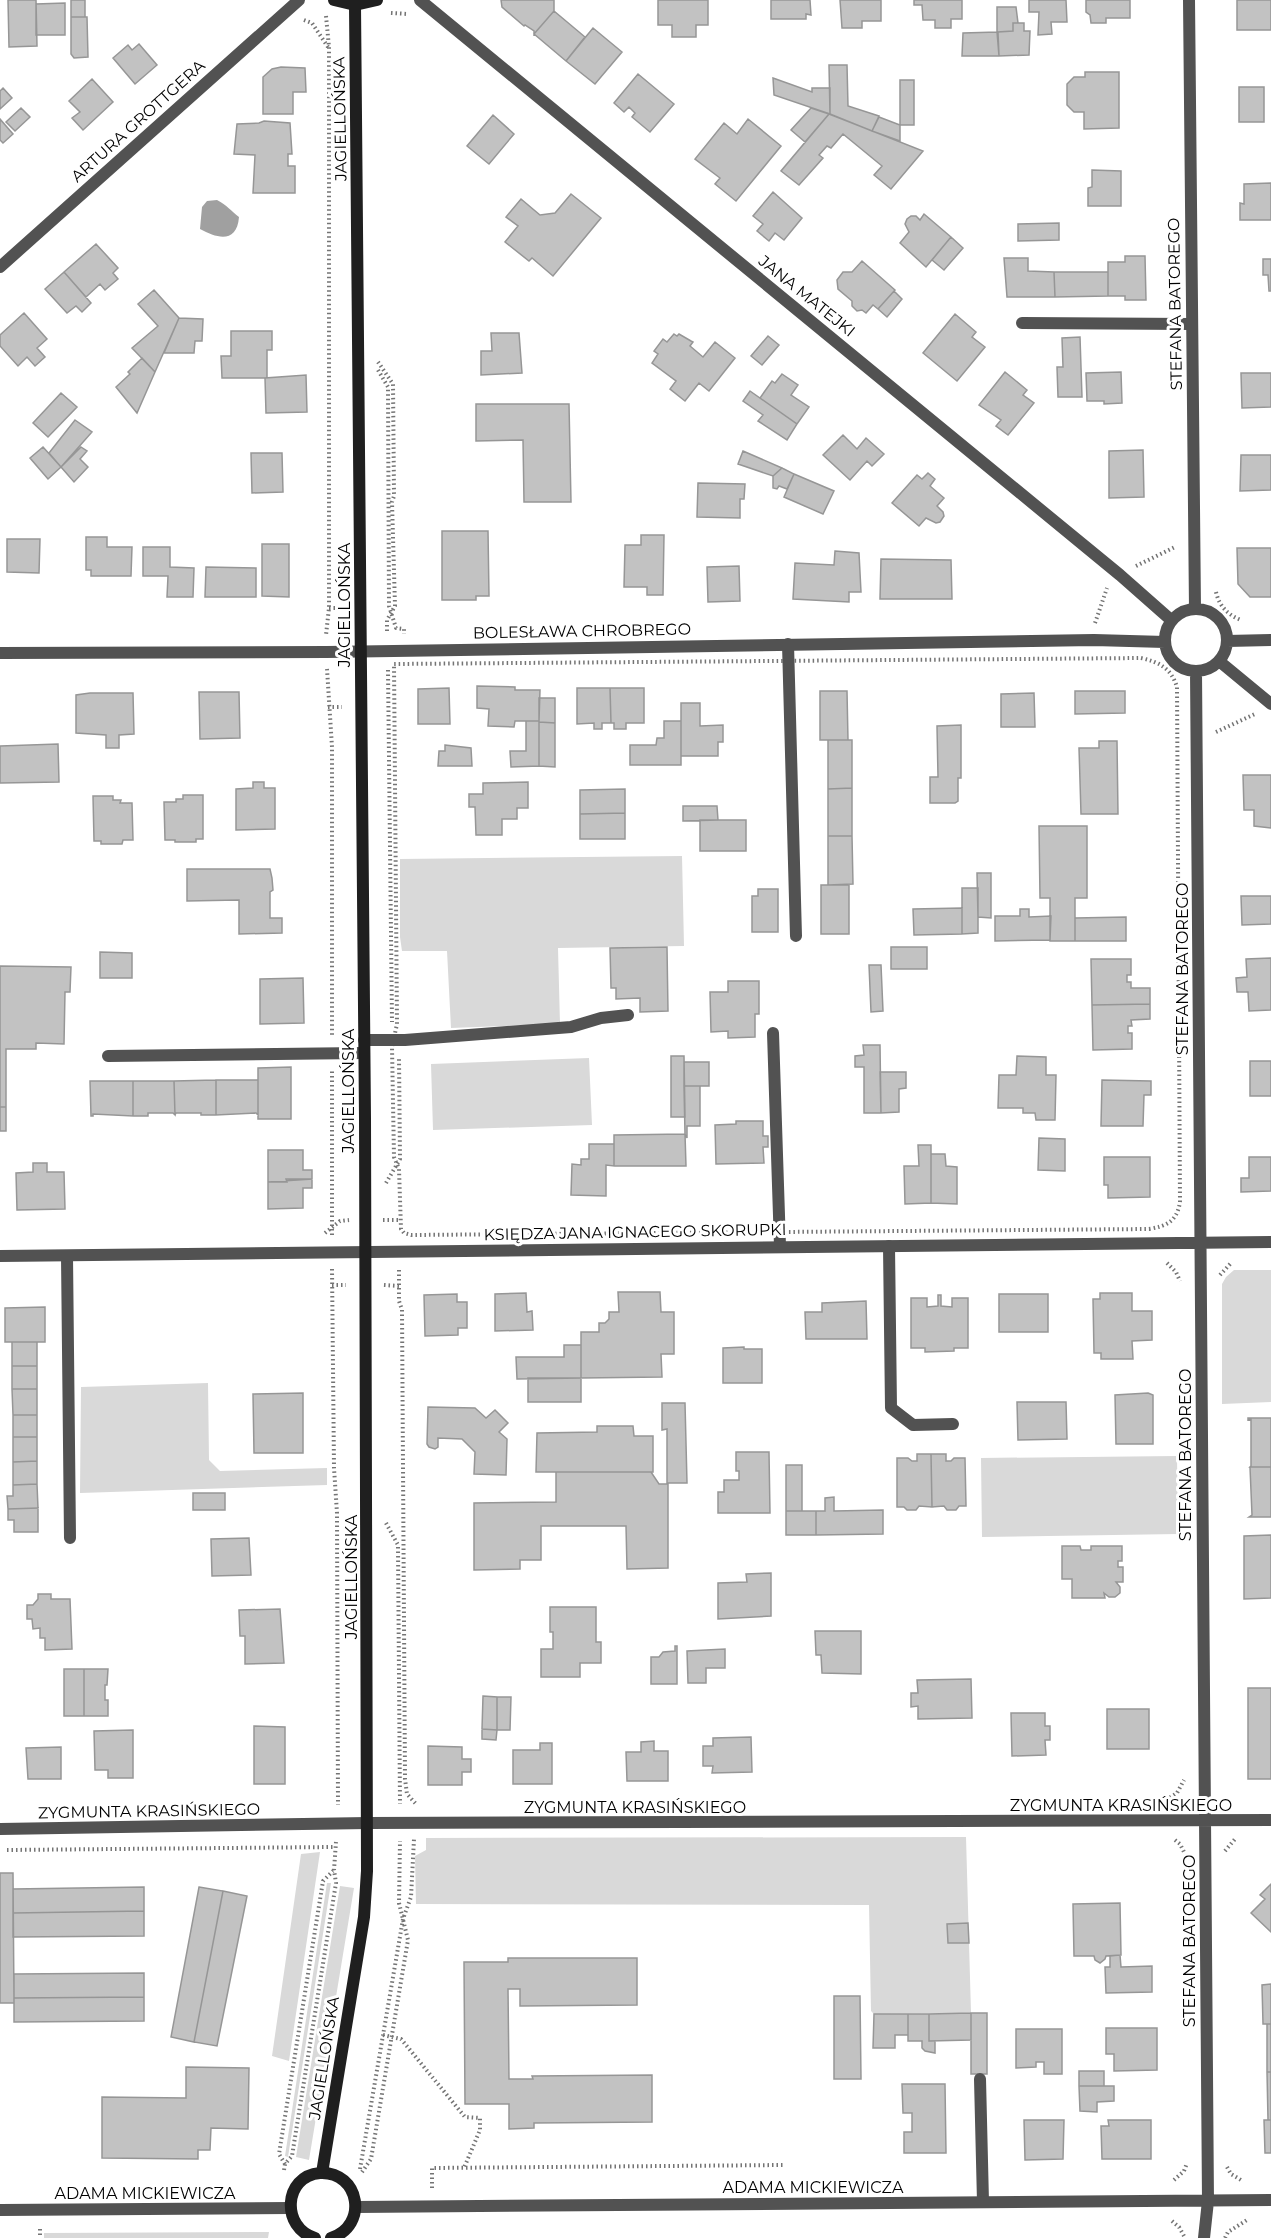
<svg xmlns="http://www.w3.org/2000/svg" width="1271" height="2238" font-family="Montserrat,sans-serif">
  <rect width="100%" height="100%" fill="#fff"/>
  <path fill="#d9d9d9" d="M682,856L684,946L558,948L560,1024L451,1028L447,951H402L400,937V859Z
    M589,1058L592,1125L433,1130L431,1064Z
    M1234,1270H1271V1402L1222,1404V1284L1226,1277Z
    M208,1383L209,1460L220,1471L327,1468V1485L80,1493L81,1387Z
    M1177,1456L1178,1534L982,1537L981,1458Z
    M966,1837L971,2013L874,2014L871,2011L869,1905L416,1904L415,1856L426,1850V1838Z
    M320,1852L289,2061L272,2056L301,1854Z
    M327,1883H331L288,2157L285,2156Z
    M340,1886L354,1888L309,2160L296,2157Z
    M269,2232L268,2238H44V2233Z"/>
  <path fill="#a0a0a0" d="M217,200C227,205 231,211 239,217C237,243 218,239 200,229L202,207L207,201Z"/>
  <path fill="#c2c2c2" stroke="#969696" stroke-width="1.5" d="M8,0H36L37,46L9,47Z
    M71,0H85V17H71Z
    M501,0H554V11L534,34V31L525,25L524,26L502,7Z
    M658,0H708V25H696V37H672V25H658Z
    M771,0H810L811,15L806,14V19H771Z
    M840,0H881V21H862V28H842Z
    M914,0H962V19H951V28H935V20H923L922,5H914Z
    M1029,0H1066L1067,22H1051L1052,34L1038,35L1039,12H1029Z
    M1086,0H1130V18H1106V23H1091L1090,15L1086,12Z
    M1237,0H1271V30H1237Z
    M65,3V35H36V4Z
    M997,7H1016L1018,23H1013V31L997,32Z
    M554,11L585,37L566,61L534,34Z
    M71,17H87L88,57L74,58L71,54Z
    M1013,23H1024V31H1030L1029,55L999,56L998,32L1013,31Z
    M593,28L622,52L595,84L566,61Z
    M997,32L999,56H962L963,33Z
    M139,44L157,65L135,84L113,58L128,45L132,50Z
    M829,65H847L848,106L879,116L872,131L830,114Z
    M281,67L305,68L306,92H293V114H263V77L272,69Z
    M1085,72H1119V128L1084,129V112H1074L1067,105V84L1074,77H1085Z
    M638,74L674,104L650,132L632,117L635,113L629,107L624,112L614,103Z
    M773,78L812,92V88H830V114L774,95Z
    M92,79L113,102L83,130L72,118L80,112L69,101Z
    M900,80H914V125H900Z
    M1239,87H1264V122H1239Z
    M3,88L12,98L0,109V91Z
    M21,108L30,117L15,131L6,122Z
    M811,108L829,114L805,142L791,130Z
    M829,114L852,123L923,151L891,189L874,175L882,166L843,134L831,148L827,146L819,155L823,158L799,185L781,171Z
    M493,115L514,134L489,164L467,146Z
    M879,117L900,125V141L872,131Z
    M0,119L13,134L3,143L0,140Z
    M748,119L781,146L736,201L715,184L720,178L695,159L724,123L737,134Z
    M264,121L290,123L292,154H288V166H295V193H253L255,155L234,154L237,124L259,123Z
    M1092,170L1121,171V206H1088V188L1092,187Z
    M1271,183V220H1240V203L1244,204V184Z
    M773,192L802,218L784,240L775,233L769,241L757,231L763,224L753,216Z
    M571,194L601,218L553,276L532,258L529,261L505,242L518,226L506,217L521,199L540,215L555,213Z
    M924,214L951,237L926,267L900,243L909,232L905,224L907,219L911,216H916L920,220Z
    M1059,223V240L1018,241V224Z
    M951,237L963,248L944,270L932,260Z
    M96,244L118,268L113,273L118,279L105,290L100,284L86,297L64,272Z
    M1125,256H1145L1146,300H1125V296H1108V262H1125Z
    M1004,258H1028V271L1054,272L1055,297H1007Z
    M1263,259H1271V291H1269L1268,275H1263Z
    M862,261L895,290L878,309L873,305L866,313L862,310L857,311L852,306V301L838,289L837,280L843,272H852Z
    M1108,262V296L1055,297L1054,272H1108Z
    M64,272L91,303L82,312L76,306L67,313L45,289Z
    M154,290L179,318L155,372L132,348L158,326L138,304Z
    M894,291L902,299L887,317L878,309Z
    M24,313L47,339L37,348L45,357L35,366L27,357L18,366L0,346V335Z
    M955,314L976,332L972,337L985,347L957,381L923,353Z
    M179,318L203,319L202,341H195L194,353H164Z
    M231,331H272V350H267V378H222L221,356H231Z
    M491,333H519L522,373L481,375V351H492Z
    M674,334L677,336L679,334L691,341L693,342L690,346L703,357L715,342L735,358L709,391L699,383L685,401L670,389L676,381L652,363L658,354L654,351L663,339L667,342Z
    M768,336L779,345L762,365L751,356Z
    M1080,337L1082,397H1058L1057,367H1063L1062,338Z
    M142,358L155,372L137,413L116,387L130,374L128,372Z
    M1005,372L1027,390L1023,395L1034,403L1008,435L996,426L1001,420L979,405Z
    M1121,372L1122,403L1104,404V401H1087L1086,373Z
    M1241,373H1271V407L1242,408Z
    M782,374L798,385L791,395L809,407L797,424L760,398L772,381L775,383Z
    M306,375L307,412L266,413L265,378Z
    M750,391L797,424L787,440L758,421L763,415L743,401Z
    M61,393L77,407L48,437L33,423Z
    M476,404H569L571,502H524L523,440L476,441Z
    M75,420L92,432L61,467L49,453Z
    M843,435L857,449L866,438L884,454L872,466L867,461L850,480L823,455Z
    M43,447L61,467L48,479L30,458Z
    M81,447L87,451L80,459L88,467L74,482L61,467Z
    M1143,450L1144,497L1109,498V451Z
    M743,451L782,468L773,476L738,464Z
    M251,453H282L283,492L252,493Z
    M1241,455H1271V490L1240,491Z
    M782,468L794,474L787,489L779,486L777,489L773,488V476Z
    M928,473L935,479L930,486L944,498L937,506L943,512L944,516L940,522L936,523L926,518L919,526L892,503L917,475L922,479Z
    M794,474L834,491L823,514L784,497Z
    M698,483L745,484L744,499H740V518L697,517Z
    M442,531H488L489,596H476V600H442Z
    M641,535H664L663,595H647V587H624L625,545H641Z
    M86,537H107V547H132L131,576H91V570H86Z
    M7,539H40L39,573L7,572Z
    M262,544H289V597L262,596Z
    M143,547H170V567L194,568L193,597H167L168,576H143Z
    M1237,548H1271V597H1250L1238,584Z
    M835,551L859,553L861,592H849V602L793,599L795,563L834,565Z
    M881,559L951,560L952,599H880Z
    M739,566L740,601L708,602L707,567Z
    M206,567L256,568V597H205Z
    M477,686L515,687V690H540L539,721H515L514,727L488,726L489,709L477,708Z
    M449,688L450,724H418V689Z
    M577,688H610L611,723H602V729H594V723L577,724Z
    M610,688H644V723H626V729H614V723H611Z
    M820,691H847L848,740H820Z
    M1075,691H1125V713L1075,714Z
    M199,692H239L240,738L200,739Z
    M90,693H133L134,734L119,735V748H106V735L76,733V695Z
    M1034,693L1035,727H1001V694Z
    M539,698H555V723L539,722Z
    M681,703H700V726L723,725V742H718V756H681Z
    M526,721H539V766L511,767L510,751H526Z
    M664,721H681V765H630V745H656L657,738H664Z
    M539,722L555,723V767L539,766Z
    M961,725V778H958V801L955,803H930V777H938L937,726Z
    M828,740H852V788L828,789Z
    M1099,741H1117L1118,814H1081L1079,748H1099Z
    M58,744L59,782L0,783V746Z
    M445,745L471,748L472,766H438L439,751H445Z
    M1243,775H1271V828L1254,826V810H1244Z
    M253,782H264V788H275V829L236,830V789L253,788Z
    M528,782V808H517V819H502V835H476L475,807H469V794H483V783Z
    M852,788V836H828V789Z
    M625,789V813L580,814V790Z
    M183,795H203V839H196V842H175V840H165L164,802H176V799H183Z
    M93,796H113V800H121L120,803H132L133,840H123L122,844H101V841H94Z
    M683,806H717L718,820L683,821Z
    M625,813V839H580V814Z
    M700,820H746V851H700Z
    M1039,826H1087V898H1075V941H1050V898H1040Z
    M828,836H852L853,884L828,885Z
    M187,869H270L272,878L273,890L270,892V918H282V933L239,934V900L187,901Z
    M977,873H991V918L978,917Z
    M821,885H849V934H821Z
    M962,888H978V933L962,934Z
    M758,889H778V932H752V896H758Z
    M1241,896H1271V924L1242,925Z
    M962,908V934L914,935L913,909Z
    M1020,909H1029V917L1051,916L1050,940L995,941V916H1020Z
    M1126,917V941H1075V918Z
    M667,947L668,1011L640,1012V998L616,999V988H611L610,948Z
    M891,947H927V969H891Z
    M100,952L132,953V978H100Z
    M1271,958V1010L1249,1011L1248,992H1237L1236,978L1247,977L1246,959Z
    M1091,959H1131V975H1127V982H1131V988H1150V1004L1092,1005Z
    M869,965H881L883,1011L871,1012Z
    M0,966L71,967L70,992H65L64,1044L36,1043V1049H6V1107H0Z
    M303,978L304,1023L260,1024V979Z
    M728,981H759V1014H755V1037L728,1038V1031L711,1032L710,992H728Z
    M1150,1004V1019L1131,1020L1132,1026H1128V1033H1132V1049L1093,1050L1092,1005Z
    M863,1045H880L881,1113H864V1067H855V1056L864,1055Z
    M671,1056H684L685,1117H671Z
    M1017,1056L1046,1057V1075H1056L1055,1120H1036L1035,1113H1023V1108H998L999,1075H1016Z
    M1250,1061H1271V1096H1250Z
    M684,1062H709V1086H684Z
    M291,1067V1119H258V1068Z
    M880,1072H906V1088L899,1089V1112L881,1113Z
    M216,1080H258V1115L256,1113L216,1115Z
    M216,1080V1115H201V1113H176L175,1115L174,1081Z
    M1102,1080L1151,1081V1095H1144L1143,1126H1101Z
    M90,1081H133V1116L93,1114V1116H91Z
    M133,1081H174L175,1115L173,1113H148V1116H133Z
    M684,1086H700V1126H687V1138L685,1134Z
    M0,1107H6V1131H0Z
    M736,1121H763V1136H768V1147H763L764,1163L716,1164L715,1125L736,1124Z
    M685,1134L686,1166H614V1135Z
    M1039,1138L1065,1139V1171L1038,1170Z
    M589,1144H614V1166L606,1165V1196L571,1195L572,1164L581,1165V1159H589Z
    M918,1145H931V1203L905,1204L904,1166H919Z
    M268,1150H303V1170H312V1179L268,1182Z
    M931,1154H945L946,1166L957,1167V1204L931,1203Z
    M1104,1157H1150V1197L1108,1198V1185H1104Z
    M1249,1157H1271V1191L1241,1192V1178H1249Z
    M33,1163H47V1172H64L65,1209L17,1210L16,1173L33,1172Z
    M286,1179H312V1188H303V1208L268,1209V1182H287Z
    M618,1292H660L661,1312H674V1354H661L662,1377L581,1378V1332H599V1323H605L609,1319V1312H619Z
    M526,1293L527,1312L532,1311L533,1330L495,1331V1294Z
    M1100,1293H1132V1311H1152V1340L1132,1341L1133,1359H1101V1353H1094L1093,1299H1100Z
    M457,1294V1302H467V1328H458V1335L425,1336L424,1295Z
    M999,1294H1048V1332H999Z
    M938,1295H941V1306L952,1307V1298H968V1348H954V1351L925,1352V1348H911V1298H927V1307L938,1306Z
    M866,1301L867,1339H806L805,1312H822V1303Z
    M45,1307V1342H5V1308Z
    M12,1342H37V1366H12Z
    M564,1345H581V1378L517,1379L516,1357H564Z
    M744,1347V1349H762V1383H723V1348Z
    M12,1366H37V1389H12Z
    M528,1378H581V1402H528Z
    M12,1389H37V1415H13Z
    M303,1393V1453H254L253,1394Z
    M1148,1393L1153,1395V1444H1116L1115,1395Z
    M1017,1402H1066L1067,1439L1018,1440Z
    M662,1403H685L687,1483H667V1429L662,1430Z
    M428,1407L475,1408L486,1418L495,1410L508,1423L499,1432L507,1439L506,1475L474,1474L475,1452L462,1439L438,1438V1447L435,1449L429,1447L427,1444Z
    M13,1415H37V1437H13Z
    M1248,1418H1271V1467H1250L1251,1466V1419L1248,1420Z
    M597,1426H633L634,1436H653V1472H536L537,1433L597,1432Z
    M13,1437H37V1461L13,1462Z
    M736,1452H769L770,1513H718V1492H724V1480H739V1471H736Z
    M917,1454H931L932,1507L919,1506L916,1510H907L904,1507H897V1458H908L912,1461H917Z
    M931,1454H946V1461H951L954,1458H965L966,1506H959L956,1510H947L944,1506L932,1507Z
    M37,1461V1484L13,1485V1462Z
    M786,1465H802V1511H786Z
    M1250,1467H1271V1517H1249L1252,1515Z
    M556,1472H651L659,1484H668V1568L627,1569L626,1526H541V1560H520V1569L474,1570V1503L556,1502Z
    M37,1484L38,1508L8,1509L7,1496H13V1485Z
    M193,1493H225V1510H193Z
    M834,1497V1511L883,1510V1534L816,1535V1511H825V1498Z
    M38,1508V1532H14V1520H8V1509Z
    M786,1511H816V1535H786Z
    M1271,1535V1598L1244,1599V1536Z
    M249,1538L251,1575L212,1576L211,1539Z
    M1062,1546H1080L1081,1550H1091V1546H1122V1561H1118V1567H1123V1582H1116L1120,1587V1593L1115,1597H1109L1104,1593L1105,1598H1072V1579H1062Z
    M771,1573V1616L718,1619V1583L747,1582L746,1574Z
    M38,1594H51V1599H70L72,1649L45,1650V1638H40V1628L33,1629L32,1619H27V1605H33L38,1599Z
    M550,1607H596V1642H601V1663H580V1677H541V1649H553V1632H550Z
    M280,1609L284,1663L245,1664V1636H240L239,1610Z
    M815,1631H861V1674L822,1673L821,1655H816Z
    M675,1646H677V1684H651V1657H659L663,1652L675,1651Z
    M725,1649V1668H706V1683H688L687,1651Z
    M64,1669H84V1716H64Z
    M84,1669H108L107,1685H105V1700H108V1716H84Z
    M971,1679L972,1718L918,1719V1706L911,1707V1693H918L917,1680Z
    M1248,1688H1271V1779H1248Z
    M483,1696L497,1697V1730L482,1729Z
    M497,1697H511L510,1730H497Z
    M1107,1709H1149V1749H1107Z
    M1011,1713H1045V1726H1050V1740H1045L1046,1755L1012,1756Z
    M254,1726L285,1727V1784H254Z
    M482,1729L497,1730L496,1740L482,1739Z
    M133,1730V1778H108V1770H95L94,1731Z
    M751,1737L752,1772L712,1773L713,1766H703V1746H713V1738Z
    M654,1741V1751H668V1781H627L626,1752H641V1742Z
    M540,1743H552V1784H513V1750H540Z
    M428,1746L462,1747V1759H471V1772H462V1785H428Z
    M61,1747V1779H28L26,1748Z
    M0,1873H13L14,2003H0Z
    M1271,1884V1932L1251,1913L1265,1899L1260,1895Z
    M144,1887V1911L13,1913V1889Z
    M199,1887L223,1891L194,2042L171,2037Z
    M223,1891L247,1896L217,2046L194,2042Z
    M1120,1903L1121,1955L1106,1956L1105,1959L1100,1963L1095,1960L1094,1956H1074L1073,1904Z
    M144,1911V1936L13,1937V1913Z
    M968,1923L969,1943H948L947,1924Z
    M1120,1955L1121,1967L1152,1966V1992L1106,1993L1105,1967H1110V1956Z
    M508,1958H637V2005L520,2006V1989H508L509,2079H533L532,2076L652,2075V2122L534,2123V2128L509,2129V2104H465L464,1962H508Z
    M144,1973V1997L14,1998V1974Z
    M1271,1984V2024H1263L1262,1985Z
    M834,1996H860L861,2079H834Z
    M144,1997V2021L14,2022V1998Z
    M971,2013H987V2074H971Z
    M971,2013V2040L929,2041V2014Z
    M874,2014H908V2035H895V2048H873Z
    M908,2014H929V2041H935V2053L925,2051L922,2048V2041H908Z
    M1267,2024H1271V2072H1267Z
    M1106,2028H1157V2070L1114,2071V2054H1106Z
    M1016,2029H1062V2074H1044V2062H1036V2067L1016,2068Z
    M186,2067L249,2068L248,2129L211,2128L210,2150H198V2159L102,2158V2097L186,2098Z
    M1079,2071H1104V2086H1079Z
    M1267,2072H1271V2120H1268Z
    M902,2084H945L946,2153H904V2132H912V2113H903Z
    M1079,2086H1114V2101L1097,2102V2112L1080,2111Z
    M1024,2120H1064L1063,2159L1025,2160Z
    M1108,2120H1151V2159H1102L1101,2126H1109Z
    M1264,2120H1271V2153H1265Z"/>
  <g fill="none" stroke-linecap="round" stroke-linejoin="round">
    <path stroke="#747474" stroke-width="4" stroke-dasharray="1.5 3" stroke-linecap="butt" d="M391,13L408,14
      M326,16L329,47V608L326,635
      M304,20L312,23L328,47
      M378,362L393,384L394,496L392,502L395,606L387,620V632
      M378,370L388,387L389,606L396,628L404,629V634
      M1136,566L1175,547
      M1216,592C1219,606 1228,615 1241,620
      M329,608H343
      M1095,623L1107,588
      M1141,658C1159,662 1171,668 1177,687L1180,1202C1177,1221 1167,1226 1149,1229L411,1235L404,1233L401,1229L399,1169L394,1157L392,1047L397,1024L394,664Z
      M327,669L332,747V1037
      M388,670L392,1022
      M328,707H342
      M1216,732L1255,714
      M386,1183L400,1159L399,1059
      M383,1220H401
      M325,1233L340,1221L349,1220
      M332,1235V1071
      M1167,1263L1176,1272L1180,1281
      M332,1269L334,1468L337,1513L338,1805
      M399,1270V1301L402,1310L405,1779L407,1794L416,1804
      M1220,1275L1231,1263
      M332,1285H346
      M384,1285L399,1286
      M386,1523L398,1545L400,1804
      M1166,1800L1177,1793L1184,1780
      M1175,1840L1180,1844L1184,1852
      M7,1850L335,1847
      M1225,1851L1235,1839
      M383,2035L401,2039L465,2117L480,2118V2130L464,2168
      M285,2164L279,2154L323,1881L333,1871
      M1227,2167L1231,2174L1241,2180
      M360,2169L403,1919L411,1897L414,1839
      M284,2170L285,2164L292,2156L336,1883L334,1870L336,1842
      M362,2172L371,2159L408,1940L399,1903L400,1841
      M1174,2180L1184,2171L1187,2163
      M432,2188V2168L783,2165
      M1172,2221L1179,2227L1184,2236
      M40,2229V2238
      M1225,2238L1228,2232L1247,2220"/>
    <path stroke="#525252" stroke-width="12" d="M1022,323L1192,324
      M788,644L796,936
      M773,1033L780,1246
      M364,1040H405L571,1027L601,1018L628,1015
      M108,1056L363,1053
      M889,1246L891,1408L913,1425L953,1424
      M67,1256L70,1538
      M980,2079L983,2202"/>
    <path stroke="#525252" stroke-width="12" d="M420,0L1120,575L1171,620
      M1189,0L1195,609
      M0,267L299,0
      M1165 640a31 31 0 1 1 62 0a31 31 0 1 1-62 0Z
      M1227,641L1271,640
      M0,653L327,652L1094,640L1165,642
      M1219,661L1271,704
      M1196,671L1208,2201L1204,2238
      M0,1256L1271,1242
      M0,1829L368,1823L1271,1820
      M356,2207L1271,2200
      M0,2210L290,2208"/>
    <path stroke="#1f1f1f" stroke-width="12" d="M334,0L355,5L377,0
      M322,2173L364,1917L367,1871L365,1118L355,5
      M315,2238C281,2228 283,2176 320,2173C360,2171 369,2226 331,2238"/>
  </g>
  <g text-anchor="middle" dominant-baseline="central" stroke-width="6" stroke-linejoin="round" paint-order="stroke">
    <g font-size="16" fill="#000" stroke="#fff">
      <text transform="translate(340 119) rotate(-91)">JAGIELLOŃSKA</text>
      <text transform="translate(138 121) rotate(-42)">ARTURA GROTTGERA</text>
      <text transform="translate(807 296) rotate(39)">JANA MATEJKI</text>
      <text transform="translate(1175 304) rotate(-91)">STEFANA BATOREGO</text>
      <text transform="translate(344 605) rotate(-90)">JAGIELLOŃSKA</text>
      <text transform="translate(582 631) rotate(-1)">BOLESŁAWA CHROBREGO</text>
      <text transform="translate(1182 969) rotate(-90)">STEFANA BATOREGO</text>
      <text transform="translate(348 1091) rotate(-90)">JAGIELLOŃSKA</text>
      <text transform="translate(635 1232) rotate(-1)">KSIĘDZA JANA IGNACEGO SKORUPKI</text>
      <text transform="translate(1185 1455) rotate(-90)">STEFANA BATOREGO</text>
      <text transform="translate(351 1577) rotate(-90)">JAGIELLOŃSKA</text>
      <text x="1121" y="1805">ZYGMUNTA KRASIŃSKIEGO</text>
      <text x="635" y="1807">ZYGMUNTA KRASIŃSKIEGO</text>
      <text transform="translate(149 1811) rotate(-1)">ZYGMUNTA KRASIŃSKIEGO</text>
      <text transform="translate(1189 1941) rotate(-90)">STEFANA BATOREGO</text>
      <text transform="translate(324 2058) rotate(-81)">JAGIELLOŃSKA</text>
      <text x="813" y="2187">ADAMA MICKIEWICZA</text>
      <text x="145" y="2193">ADAMA MICKIEWICZA</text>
    </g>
  </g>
</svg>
